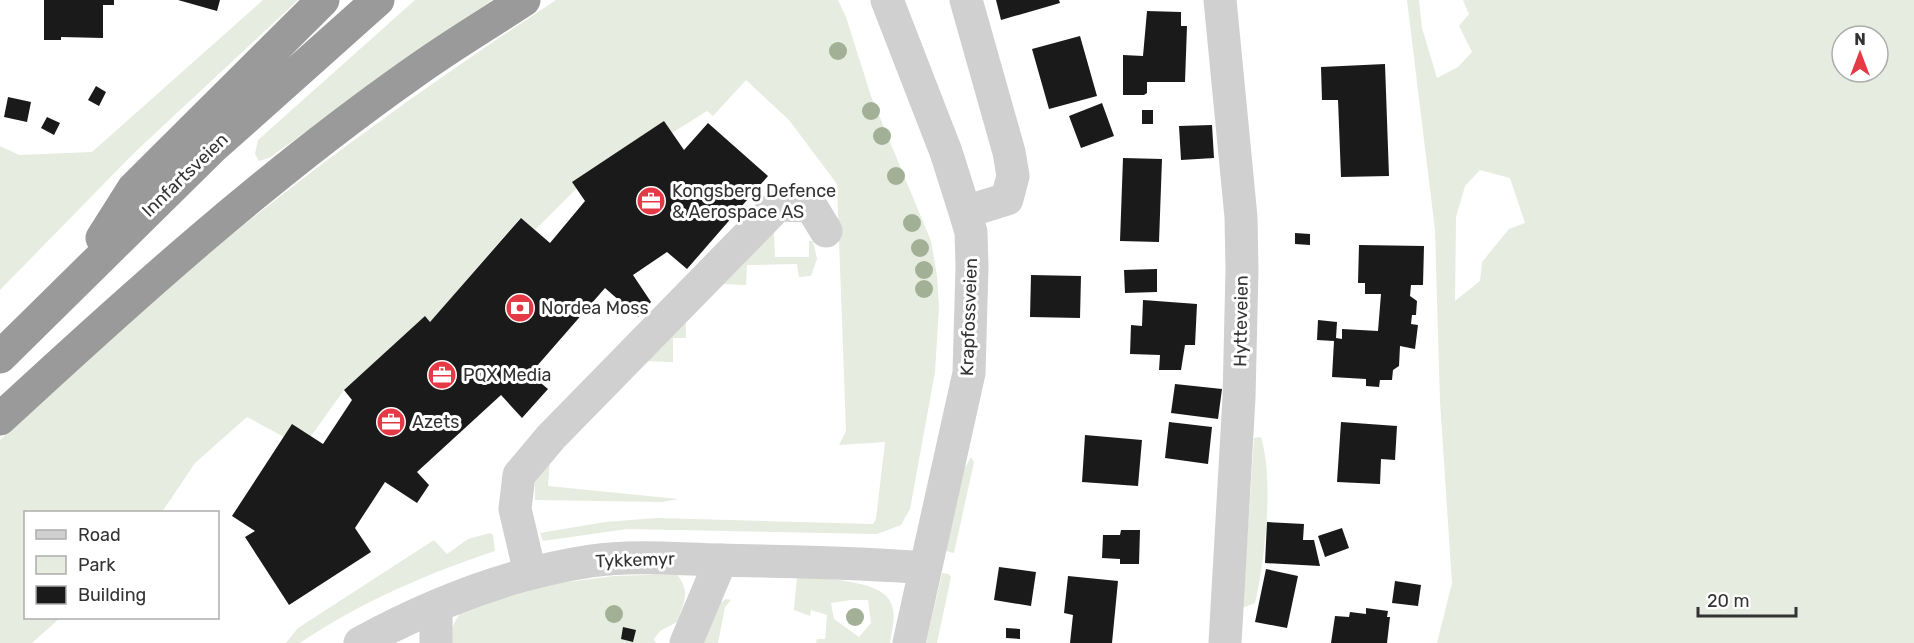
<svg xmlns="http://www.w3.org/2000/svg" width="1914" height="643" font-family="Rubik,sans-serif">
  <rect width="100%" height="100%" fill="#fff"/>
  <path fill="#e6ecdf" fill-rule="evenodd" d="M263,0H298L134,153L0,290V146L19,155L92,152Z
    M415,0H492L269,158L259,161L255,154L258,140Z
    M556,0H838L846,17L871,96L931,241L937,276L939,307L935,372L910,509L901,525L877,534L627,529L543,541L540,533L605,522L657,518L873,524L876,519L885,442L839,445L846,431L837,184L789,120L746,80L713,116L707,111L672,133L664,121L577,188L535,230L520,218L430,322L425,316L344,390L311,436L284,437L247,417L195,463L162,512H26V618H60L32,643H0V440C169,274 358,130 556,0Z
    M1407,0H1419L1422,28L1437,78L1458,67L1472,52L1459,26L1469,14L1463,0H1914V643H1437L1452,583L1440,401L1435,230ZM1842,36H1878V72H1842ZM1480,170L1510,178L1525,223L1509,229L1482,262L1480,281L1455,301L1456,217L1465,186Z
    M774,231L775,257H809V241H813L817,259L811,276L799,277L797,264L747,265L746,285L720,284Z
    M686,312V338H673V362L643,361Z
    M1261,437C1274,481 1265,559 1255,603L1238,610L1247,542L1254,438Z
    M971,457L974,462L954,553L946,551L963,471Z
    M550,460L548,486L678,499L662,502L535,500V482Z
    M490,533L493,535L495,551C428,573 359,603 300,643H286L298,628L434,540L447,554L468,539Z
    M942,573L949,574L951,577L937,643H926Z
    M677,574C691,593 684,601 677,622L660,631L654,639L656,643H447L451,629L461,611L552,584L614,576Z
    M797,576C819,579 879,579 890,601C897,613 892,630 890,643H816L817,639H825L827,615L811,610L810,616L794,610ZM851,600H868L871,623L859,637L834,619L831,603Z
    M726,599L731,600L725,607L718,643H701L719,604Z"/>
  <path fill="#1a1a1a" d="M44,0H114V5H103V38L61,37V40H44Z
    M178,0H220L217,11Z
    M996,0H1059L1060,3L1001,20Z
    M1147,11L1181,12V26H1187L1185,82H1147V93L1144,95H1123V55L1143,56Z
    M1080,36L1097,96L1049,109L1032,49Z
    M1385,64L1389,176L1341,177L1338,100H1322L1321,67Z
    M96,86L106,92L99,106L88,100Z
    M8,97L31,102L27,122L4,117Z
    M1102,103L1114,136L1081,148L1069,116Z
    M1142,110H1153V124H1142Z
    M47,117L60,123L54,135L41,128Z
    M664,121L684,150L708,123L768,176L687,269L667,252L633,275L651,302L638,317L605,288L530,374L548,389L522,418L501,395L417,472L429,485L417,503L385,482L355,528L371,552L289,605L245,537L255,531L232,516L292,424L323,444L352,400L344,390L425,316L430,322L521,218L550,243L585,201L572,182Z
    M1212,125L1214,158L1181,160L1179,126Z
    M1123,158L1162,159L1159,242L1120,241Z
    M1295,233L1310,234V245L1295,244Z
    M1359,245L1424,246L1423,285H1411L1410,296L1417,301L1416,315H1412L1411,324L1418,325L1415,349L1400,346L1399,366L1393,370L1392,380H1380L1379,387L1366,386V379L1332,377L1334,341L1317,340L1318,320L1337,322L1336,338L1342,339V329L1378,331L1381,294H1365V283H1358Z
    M1157,269V292L1125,293L1124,270Z
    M1031,275L1081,276L1080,318L1030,317Z
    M1143,300L1197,304L1195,345H1185L1181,370H1159L1160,355L1130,354L1131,325L1142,326Z
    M1175,384L1222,389L1218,419L1171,413Z
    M1169,422L1212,427L1208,464L1165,458Z
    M1341,422L1397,426L1395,460L1381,459L1380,484L1337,482Z
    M1085,435L1142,440L1138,486L1082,482Z
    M1267,522L1304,524L1303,540H1314L1320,566L1265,563Z
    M1342,528L1349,548L1325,557L1318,536Z
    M1121,530H1140L1139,564H1120V559L1102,558L1103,535H1120Z
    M999,567L1036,572L1031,606L994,600Z
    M1266,569L1298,576L1287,628L1255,622Z
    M1068,576L1118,581L1112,643H1070L1073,615L1064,613Z
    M1395,581L1421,585L1418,606L1392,603Z
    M1366,608L1388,611L1387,617H1390L1387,643H1331L1335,616L1349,617L1350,612L1366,614Z
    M623,627L636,630L633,642L621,639Z
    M1006,628L1020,629V639L1006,638Z"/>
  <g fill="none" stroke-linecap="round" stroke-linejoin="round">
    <path stroke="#d0d0d0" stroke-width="33" d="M887,0L946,152L965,212L971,232L972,267L969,373L909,643
      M1220,0L1241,217L1242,269L1239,398L1225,643
      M965,212L1007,199L1013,176L1009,152L966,0
      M530,573L515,509L519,475L551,437L778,205L811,206L826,231
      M436,606V643
      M360,643C431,604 511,573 591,561C633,555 677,559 719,560C788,562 856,562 925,568
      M686,643L721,560"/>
    <path stroke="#9a9a9a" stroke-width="33" d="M102,238L133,189L323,0
      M0,357L212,148L378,0
      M0,419C131,298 264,178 410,75C447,48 486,25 524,0"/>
  </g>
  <g fill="#a2b095">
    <circle cx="838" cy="51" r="9"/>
    <circle cx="871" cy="111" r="9"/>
    <circle cx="882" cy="136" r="9"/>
    <circle cx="896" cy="176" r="9"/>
    <circle cx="912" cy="223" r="9"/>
    <circle cx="920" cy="248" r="9"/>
    <circle cx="924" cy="270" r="9"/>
    <circle cx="924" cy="289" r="9"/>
    <circle cx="614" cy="614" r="9"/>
    <circle cx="855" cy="617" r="9"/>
  </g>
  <defs>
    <g id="office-disc" transform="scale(1.5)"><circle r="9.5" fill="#e63946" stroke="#fff"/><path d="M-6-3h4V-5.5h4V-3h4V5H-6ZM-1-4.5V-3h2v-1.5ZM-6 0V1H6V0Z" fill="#fff"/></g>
    <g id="bank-disc" transform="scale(1.5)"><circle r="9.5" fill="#e63946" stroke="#fff"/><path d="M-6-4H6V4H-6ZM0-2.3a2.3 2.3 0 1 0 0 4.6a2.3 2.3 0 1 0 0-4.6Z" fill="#fff"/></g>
  </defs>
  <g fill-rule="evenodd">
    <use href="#office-disc" x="651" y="201"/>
    <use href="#bank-disc" x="520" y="308"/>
    <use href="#office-disc" x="442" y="375"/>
    <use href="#office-disc" x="391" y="422"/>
  </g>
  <g text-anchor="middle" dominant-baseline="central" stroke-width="6" stroke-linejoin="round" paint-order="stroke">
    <g font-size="18" fill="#333" stroke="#fff">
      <text transform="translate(185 175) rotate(-44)">Innfartsveien</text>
      <text transform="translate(969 317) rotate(-88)">Krapfossveien</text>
      <text transform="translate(1241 321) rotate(-89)">Hytteveien</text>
      <text transform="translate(635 560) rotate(-2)">Tykkemyr</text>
    </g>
    <g font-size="18" fill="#333" stroke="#fff" text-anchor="start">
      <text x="672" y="191">Kongsberg Defence<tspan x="672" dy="21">&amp; Aerospace AS</tspan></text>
      <text x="541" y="308">Nordea Moss</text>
      <text x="463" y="375">PQX Media</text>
      <text x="412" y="422">Azets</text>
    </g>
  </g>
  <rect x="24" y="511" width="195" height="108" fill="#ffffff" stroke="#adadad" stroke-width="1.5"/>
  <rect x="36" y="530" width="30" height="9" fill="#d0d0d0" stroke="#adadad" stroke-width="1.5"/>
  <text x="78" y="541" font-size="18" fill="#333333">Road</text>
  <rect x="36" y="556" width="30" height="18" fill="#e6ecdf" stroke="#adadad" stroke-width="1.5"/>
  <text x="78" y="571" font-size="18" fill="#333333">Park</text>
  <rect x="36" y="586" width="30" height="18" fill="#1a1a1a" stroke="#adadad" stroke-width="1.5"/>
  <text x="78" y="601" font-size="18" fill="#333333">Building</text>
  <g transform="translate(1860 54)"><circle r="28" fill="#ffffff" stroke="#adadad" stroke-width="1.5"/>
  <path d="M0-4.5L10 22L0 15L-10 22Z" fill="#e63946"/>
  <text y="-9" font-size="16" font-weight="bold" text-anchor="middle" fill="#333333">N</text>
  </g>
  <path d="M1698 607v9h98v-9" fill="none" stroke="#333333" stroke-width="3"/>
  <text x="1707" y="607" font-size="18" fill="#333333" stroke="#ffffff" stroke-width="4.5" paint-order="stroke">20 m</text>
</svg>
